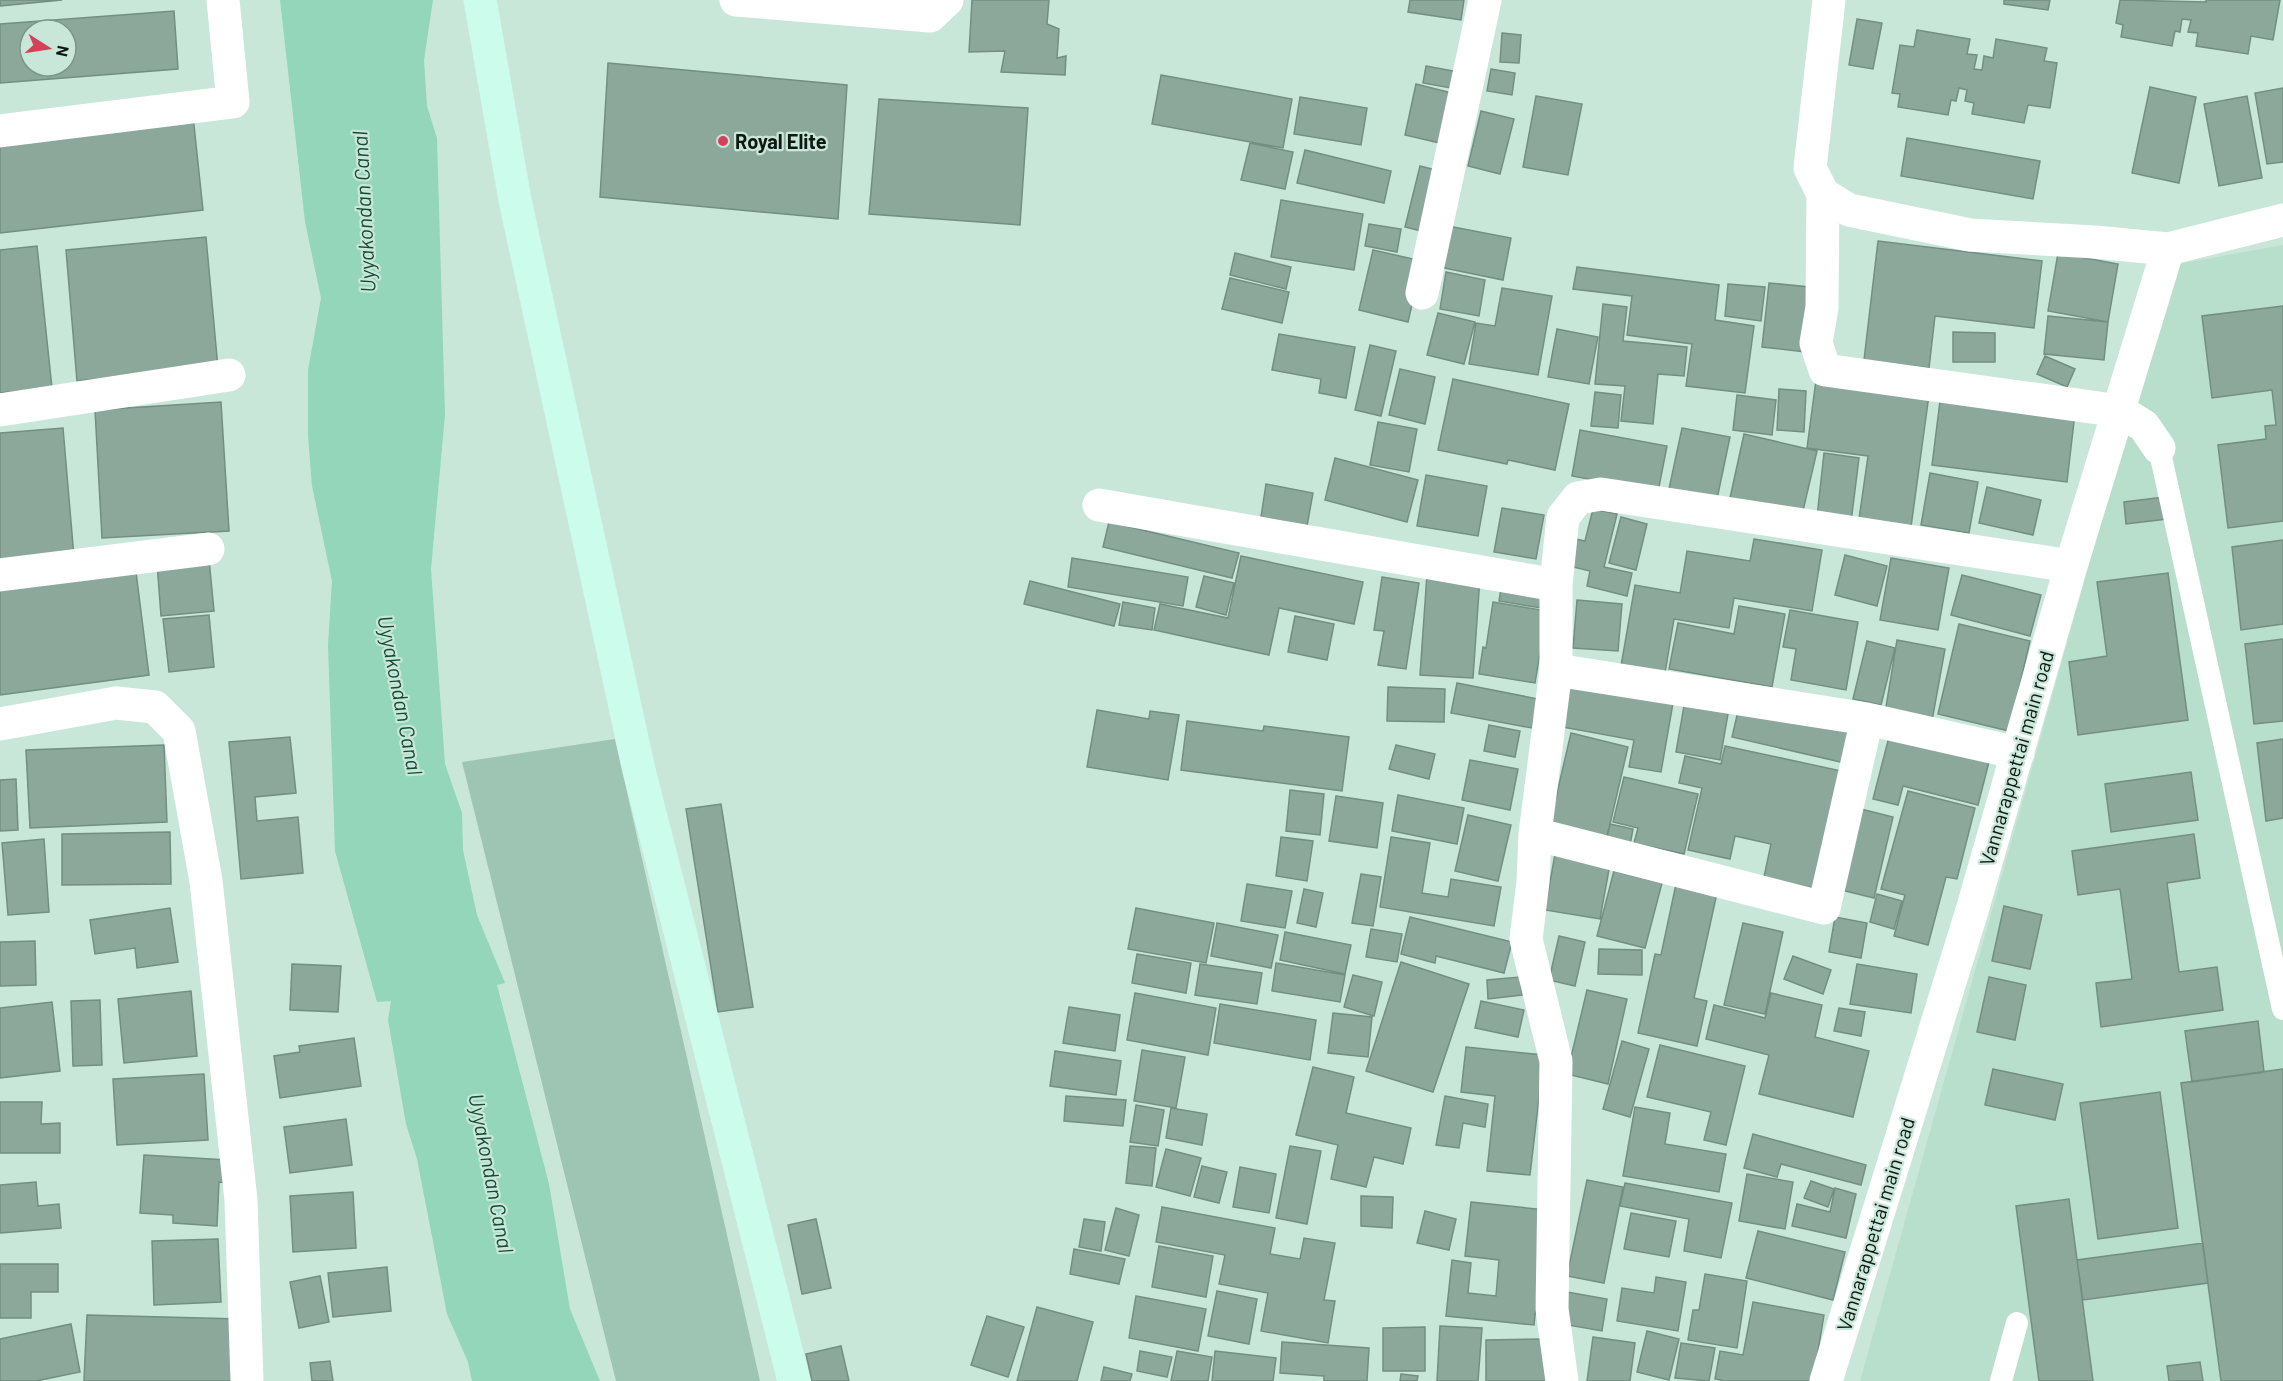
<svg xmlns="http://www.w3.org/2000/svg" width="2283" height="1381" font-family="Barlow,sans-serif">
  <rect width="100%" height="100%" fill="#c9e7d8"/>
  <path fill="#b8decc" d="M2283,245V1381H1860L2173,265Z"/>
  <path fill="#9ec5b3" d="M615,739L760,1381H616L462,762Z"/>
  <path fill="#93d6b9" d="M280,0H433L424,60L427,106L437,138L445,415L431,569L445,764L462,813L463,850L477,915L505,983L497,985L549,1184L570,1309L600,1381H472L468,1362L447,1314L417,1159L406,1124L388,1020L391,1001L377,1002L335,851L328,645L332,581L312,486L308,436V370L321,298L305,222Z"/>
  <path fill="#8ca89b" stroke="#738e82" stroke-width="1.5" fill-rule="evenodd" d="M0,0H62L0,6Z
    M972,0H1049L1047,24L1059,29L1057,58L1066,56L1065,75L1001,72L1005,51L969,52Z
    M1410,0H1464L1461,20L1408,12Z
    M2004,0H2050L2048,10L2004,4Z
    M2120,0L2206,2V0H2280L2273,40L2251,36L2248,54L2196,46L2198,33L2188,32L2191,20L2182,19L2180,32L2175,31L2172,46L2121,37L2123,25L2116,23Z
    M174,11L178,69L0,83V24ZM30,30H66V66H30Z
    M1857,19L1882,23L1873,69L1849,65Z
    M1917,30L1970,39L1967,54L1977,55L1974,69L1982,70L1984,56L1993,58L1996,39L2047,48L2044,61L2057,63L2050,108L2028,105L2024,123L1972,114L1974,103L1965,101L1967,90L1959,88L1956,101L1951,100L1948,115L1898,107L1900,94L1892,93L1900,45L1914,47Z
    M1502,33L1521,35L1519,63L1500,62Z
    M608,63L847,85L838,219L600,197Z
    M1426,66L1459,72L1456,89L1423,83Z
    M1491,69L1515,73L1512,95L1487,91Z
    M1161,75L1292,99L1283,148L1152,124Z
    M1416,84L1456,94L1444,144L1405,135Z
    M2150,87L2196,97L2179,183L2132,173Z
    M2283,88V162L2267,164L2255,93Z
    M1536,96L1582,104L1568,175L1523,167Z
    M2247,96L2262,178L2219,186L2204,104Z
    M1300,97L1367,108L1361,145L1294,134Z
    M879,99L1028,108L1020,225L869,214Z
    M1481,111L1514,119L1500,174L1468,166Z
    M193,116L203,210L0,233V145Z
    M1907,138L2040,161L2033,199L1901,176Z
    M1250,143L1293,152L1285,189L1241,180Z
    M1305,150L1391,171L1384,203L1297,183Z
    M1420,166L1448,173L1433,234L1405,227Z
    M1281,200L1363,214L1354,270L1271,257Z
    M1369,224L1401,229L1397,252L1365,246Z
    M1448,226L1511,238L1503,280L1439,267Z
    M206,237L218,368L77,381L66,250Z
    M1878,241L2042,261L2034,328L1935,316L1929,368L1864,360Z
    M37,246L52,388L0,393V250Z
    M1373,250L1422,261L1408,322L1359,310Z
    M1235,253L1291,267L1286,289L1230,275Z
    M2058,253L2118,264L2108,322L2048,311Z
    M1577,267L1719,285L1715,320L1754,326L1745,393L1686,386L1692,344L1627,335L1632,296L1573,289Z
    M1446,272L1485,280L1479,316L1440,309Z
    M1230,278L1289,292L1282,323L1222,309Z
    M1769,283L1810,287L1805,352L1762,347Z
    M1728,284L1765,287L1761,321L1725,316Z
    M1502,288L1552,296L1538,375L1469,364L1476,323L1495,326Z
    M1603,304L1627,307L1623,341L1687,347L1684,376L1658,374L1653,424L1621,421L1625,386L1595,384Z
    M2283,306V521L2228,528L2218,445L2266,439L2265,426L2276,425L2272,390L2212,398L2202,316Z
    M1438,313L1475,322L1464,364L1427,355Z
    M2048,316L2108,322L2104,360L2044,354Z
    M1557,329L1598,337L1589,384L1548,377Z
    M1953,332L1995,333V362H1953Z
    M1279,334L1355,347L1346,398L1319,393L1321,379L1272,370Z
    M1370,345L1396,351L1381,416L1355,410Z
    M2045,356L2075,369L2067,387L2037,374Z
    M1400,369L1435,377L1425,424L1389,415Z
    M1453,379L1569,404L1555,470L1508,460L1507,464L1438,450Z
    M1816,380L1929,395L1911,527L1859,519L1868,456L1807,448Z
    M1779,389L1806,391L1804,432L1777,430Z
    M1595,392L1621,395L1618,428L1591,426Z
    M1941,393L2075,413L2067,482L1932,465Z
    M1737,395L1776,400L1772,435L1733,430Z
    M221,402L229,531L102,538L95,410Z
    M1378,422L1417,429L1409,472L1370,465Z
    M63,428L74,557L0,563V433Z
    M1682,428L1730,437L1717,499L1669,489Z
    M1580,430L1667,446L1658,492L1572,476Z
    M1744,434L1817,451L1802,515L1730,498Z
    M1824,453L1859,458L1851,522L1817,517Z
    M1335,458L1418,480L1407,522L1325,500Z
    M1930,473L1978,482L1969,533L1921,525Z
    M1426,475L1487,486L1478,536L1417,526Z
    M1266,484L1313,493L1307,526L1261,517Z
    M1987,487L2041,500L2033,535L1979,523Z
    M2164,497L2167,519L2126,524L2124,502Z
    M1502,508L1544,515L1536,559L1494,552Z
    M1593,509L1617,514L1604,567L1632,573L1627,596L1587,586L1590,571L1565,565L1571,538L1585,541Z
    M1621,517L1647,524L1636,570L1609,563Z
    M1109,522L1239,553L1232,578L1103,547Z
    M1754,539L1822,550L1812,611L1734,598L1729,628L1674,619L1665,673L1621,666L1635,585L1680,593L1687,551L1750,561Z
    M2283,540V624L2241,630L2232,547Z
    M1845,555L1887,566L1877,606L1835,595Z
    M1241,556L1363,582L1354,624L1279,608L1269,655L1154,630L1160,604L1228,618Z
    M1072,558L1188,577L1183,606L1068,587Z
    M1891,558L1949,568L1938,630L1880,620Z
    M209,559L214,611L161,616L157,563Z
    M136,572L149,675L0,695V589Z
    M2168,573L2188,720L2078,735L2069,662L2107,656L2097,582Z
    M1427,574L1480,577L1473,678L1420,675Z
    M1962,575L2041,595L2030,636L1951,615Z
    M1204,576L1234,583L1226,615L1196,607Z
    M1382,577L1419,583L1406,669L1378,665L1384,631L1374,630Z
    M1030,581L1120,604L1114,626L1024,604Z
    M1502,582L1544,589L1541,608L1499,601Z
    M1577,600L1622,604L1618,651L1573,648Z
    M1123,602L1155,608L1152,630L1119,625Z
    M1493,602L1547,611L1535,683L1479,674L1483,647L1486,648Z
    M1739,606L1785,614L1772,687L1669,669L1678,623L1734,634Z
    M1790,610L1858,622L1846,690L1791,680L1796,649L1783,647Z
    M209,615L214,667L169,672L163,619Z
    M1295,616L1334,624L1327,660L1288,652Z
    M1959,624L2030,641L2009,731L1938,714Z
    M2283,639V721L2254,724L2245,644Z
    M1897,640L1945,649L1932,721L1885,713Z
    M1867,641L1895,648L1881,705L1853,699Z
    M1457,683L1538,699L1532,728L1451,713Z
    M1569,685L1673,703L1661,772L1629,767L1634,740L1562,727Z
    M1388,687L1445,689L1444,722L1387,721Z
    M1685,700L1729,708L1720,760L1676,752Z
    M1739,707L1857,733L1849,764L1732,737Z
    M1097,710L1149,719L1150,711L1179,715L1168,780L1087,767Z
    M1187,721L1263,731L1264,726L1349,737L1342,791L1181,770Z
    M1489,725L1520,731L1515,757L1484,751Z
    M1571,733L1628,747L1607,837L1550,823Z
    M1890,733L1990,758L1978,805L1903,786L1898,805L1873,799Z
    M290,737L296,793L255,797L257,821L298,817L303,873L241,879L229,742Z
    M2283,739V818L2266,821L2257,743Z
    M164,745L167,822L30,828L26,750Z
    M1396,745L1435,754L1429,779L1389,769Z
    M1725,746L1846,772L1821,890L1764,877L1771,844L1735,836L1730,859L1688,850L1702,788L1679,783L1685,756L1721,764Z
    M1470,760L1518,769L1510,810L1462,800Z
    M2191,772L2198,820L2111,832L2105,784Z
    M1624,777L1698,794L1684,854L1634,843L1638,828L1613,822Z
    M16,779L18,830L0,831V780Z
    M1290,790L1324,794L1320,835L1286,831Z
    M1908,791L1975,808L1957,879L1946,877L1928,945L1894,936L1905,895L1881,889Z
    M1398,795L1464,808L1457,844L1392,831Z
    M1336,796L1383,803L1377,848L1329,841Z
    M721,804L753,1007L718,1012L686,809Z
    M1857,808L1893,817L1874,898L1837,889Z
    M1468,815L1511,825L1498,881L1455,871Z
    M1610,824L1633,829L1630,845L1606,840Z
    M170,832L171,884L62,885V834Z
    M2194,834L2200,878L2167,883L2179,972L2217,967L2223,1010L2101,1027L2096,983L2132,979L2120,889L2078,895L2072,851Z
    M1281,837L1313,841L1307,881L1276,876Z
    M1391,837L1430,843L1422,893L1448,897L1451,879L1501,887L1494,926L1380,907Z
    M44,839L49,912L8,915L2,843Z
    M1555,854L1610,864L1600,919L1545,910Z
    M1614,871L1662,883L1645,948L1597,936Z
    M1361,874L1381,877L1373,926L1352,923Z
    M1247,884L1292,891L1285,928L1241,921Z
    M1676,884L1717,893L1694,998L1707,1001L1697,1046L1638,1033L1655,954L1661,955Z
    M1304,889L1323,893L1316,927L1297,923Z
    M1877,894L1902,901L1894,929L1870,922Z
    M2004,906L2042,915L2030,969L1992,961Z
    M170,908L178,962L137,968L135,948L95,954L90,920Z
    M1136,908L1214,923L1206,963L1128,949Z
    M1410,917L1512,942L1504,973L1436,956L1435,963L1401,954Z
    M1835,917L1867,923L1861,958L1829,952Z
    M1217,923L1278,935L1271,968L1211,956Z
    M1743,923L1783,932L1765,1014L1724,1005Z
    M1371,929L1402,934L1397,962L1366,957Z
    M1285,932L1351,945L1345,974L1280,960Z
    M1559,936L1585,942L1575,986L1549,980Z
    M35,941L36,985L0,986V942Z
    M1599,949L1642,950V975L1598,974Z
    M1137,954L1191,963L1186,993L1132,983Z
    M1793,956L1831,970L1823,994L1784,979Z
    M1401,962L1469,984L1433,1092L1366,1071Z
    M1276,963L1345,975L1340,1002L1272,991Z
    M292,964L341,966L338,1012L290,1010Z
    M1200,964L1262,973L1257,1004L1195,995Z
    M1857,964L1917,974L1911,1013L1850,1004Z
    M1353,975L1382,982L1374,1016L1344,1007Z
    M1520,977L1522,995L1488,999L1487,980Z
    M1989,977L2026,985L2015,1040L1977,1032Z
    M1587,990L1627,999L1608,1084L1567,1074Z
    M191,991L197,1056L124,1063L118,999Z
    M1135,993L1216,1008L1208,1055L1127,1040Z
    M1771,993L1822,1005L1815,1037L1869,1051L1853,1117L1759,1094L1769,1055L1706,1039L1714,1005L1765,1018Z
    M100,1000L102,1065L73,1066L71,1001Z
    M1481,1001L1524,1010L1518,1037L1475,1028Z
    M52,1002L60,1071L0,1078V1008Z
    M1220,1004L1316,1020L1310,1060L1214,1043Z
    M1069,1007L1120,1015L1115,1051L1063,1043Z
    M1839,1008L1865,1012L1861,1036L1834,1031Z
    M1333,1013L1372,1017L1368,1057L1328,1053Z
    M2258,1021L2264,1072L2192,1082L2185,1031Z
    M354,1038L361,1086L280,1098L274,1056L300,1052L299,1046Z
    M1622,1041L1649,1049L1630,1117L1603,1109Z
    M1660,1045L1745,1066L1726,1145L1704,1140L1711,1112L1647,1097Z
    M1466,1047L1544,1055L1530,1175L1487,1171L1495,1096L1461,1092Z
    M1142,1050L1185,1057L1176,1108L1134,1101Z
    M1055,1051L1121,1061L1116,1095L1050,1086Z
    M1313,1067L1354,1077L1346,1113L1411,1128L1403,1164L1374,1157L1366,1187L1331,1179L1338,1145L1296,1135Z
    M1993,1069L2063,1084L2055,1120L1985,1105Z
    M2283,1069V1381H2221L2181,1083Z
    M204,1074L208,1140L117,1145L113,1079Z
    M2160,1092L2178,1228L2098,1239L2080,1103Z
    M1066,1096L1126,1100L1123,1126L1064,1121Z
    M1445,1096L1488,1104L1485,1127L1463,1123L1459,1148L1436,1145Z
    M0,1102H42L41,1124L60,1123V1153H0Z
    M1136,1105L1164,1110L1158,1146L1130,1142Z
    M1635,1107L1670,1113L1665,1144L1726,1154L1719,1192L1623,1176Z
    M1171,1108L1207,1114L1202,1145L1166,1138Z
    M346,1119L352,1165L290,1173L284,1127Z
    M1753,1134L1866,1165L1861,1185L1781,1164L1777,1177L1744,1168Z
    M1130,1146L1156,1148L1152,1186L1126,1183Z
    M1290,1146L1321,1151L1307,1224L1276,1218Z
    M1166,1149L1201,1158L1190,1196L1156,1187Z
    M144,1155L227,1160L226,1183L219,1182L217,1226L173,1223V1215L140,1213Z
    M1202,1166L1227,1172L1219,1203L1194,1197Z
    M1240,1167L1276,1174L1269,1213L1233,1207Z
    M1747,1174L1793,1182L1785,1229L1739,1221Z
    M1587,1180L1623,1187L1604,1283L1567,1276Z
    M1811,1181L1834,1189L1828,1207L1804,1198Z
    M36,1182L38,1206L59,1204L61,1228L0,1233V1185Z
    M1625,1183L1732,1203L1721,1258L1684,1251L1689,1219L1620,1206Z
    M1835,1188L1856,1194L1846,1238L1792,1226L1797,1204L1830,1212Z
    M353,1192L356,1248L293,1252L290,1196Z
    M1361,1196L1393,1197L1392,1228L1361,1226Z
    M2069,1199L2093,1381H2039L2016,1206Z
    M1471,1202L1546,1210L1534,1325L1446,1316L1452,1260L1471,1263L1468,1293L1496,1296L1499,1260L1465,1256Z
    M1162,1207L1275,1228L1270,1254L1300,1259L1304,1238L1335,1243L1324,1300L1335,1301L1328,1343L1261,1331L1268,1293L1219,1284L1225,1255L1156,1242Z
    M1116,1208L1139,1215L1129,1256L1105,1250Z
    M1425,1211L1456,1219L1449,1250L1417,1243Z
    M1631,1213L1676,1221L1669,1257L1624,1249Z
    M816,1219L831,1288L802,1294L788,1225Z
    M1084,1219L1105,1222L1101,1251L1079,1247Z
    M1758,1231L1845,1252L1833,1300L1746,1278Z
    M218,1239L221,1302L154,1305L152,1241Z
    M2203,1243L2208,1283L2083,1300L2077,1260Z
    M1159,1246L1213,1256L1206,1297L1152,1287Z
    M1074,1249L1125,1259L1119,1284L1070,1274Z
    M0,1264H58V1292H31V1318H0Z
    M387,1267L391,1311L333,1317L328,1273Z
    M1705,1274L1747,1281L1737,1348L1688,1340L1693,1310H1699Z
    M320,1276L329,1322L299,1328L290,1282Z
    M1656,1277L1686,1282L1678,1331L1617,1321L1622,1288L1654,1293Z
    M1217,1291L1257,1299L1249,1344L1208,1336Z
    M1567,1292L1607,1299L1602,1331L1562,1324Z
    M1136,1296L1206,1309L1198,1351L1129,1338Z
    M1753,1302L1824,1315L1813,1381H1725L1715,1379L1720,1351L1743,1355Z
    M1037,1307L1093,1322L1077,1381H1017Z
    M87,1315L240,1319L238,1381H84Z
    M987,1316L1024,1327L1008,1377L971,1365Z
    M71,1324L80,1372L36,1381H0V1339Z
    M1440,1326L1482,1328L1478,1381H1437Z
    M1425,1327V1371H1383V1328Z
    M1647,1331L1679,1339L1669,1380L1637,1372Z
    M1593,1337L1635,1343L1630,1381H1587Z
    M1546,1339V1381H1486V1340Z
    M1282,1342L1369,1348L1367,1381H1324V1376L1280,1373Z
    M1681,1343L1715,1348L1709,1381L1675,1378Z
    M841,1346L849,1381H812L806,1354Z
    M1140,1351L1172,1357L1167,1377L1137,1371Z
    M1177,1351L1212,1357L1208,1381H1171Z
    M1215,1351L1276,1358L1273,1381H1212Z
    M330,1361L333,1381H312L310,1363Z
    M2200,1362L2203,1381H2169L2167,1366Z
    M1104,1367L1132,1374L1130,1381H1101Z
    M1401,1374L1418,1376L1417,1381H1400Z"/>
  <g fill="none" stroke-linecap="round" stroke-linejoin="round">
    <path stroke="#fff" stroke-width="22" d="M2159,448L2283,1009
      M2001,1381L2017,1323"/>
    <path stroke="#fff" stroke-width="33" d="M736,0L930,16L947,0
      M1829,0L1810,168L1823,194L1849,210L1970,235L2095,242L2168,249
      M0,131L233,102L223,0
      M1823,194L1822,307L1816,343L1825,370L2120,411L2144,426L2159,448
      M1422,293L1485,0
      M0,410L229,375
      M1099,505L1556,585
      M0,575L208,549
      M1556,670L1867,719L2018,753
      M0,724L116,703L155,707L179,731L206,881L241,1200L247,1381
      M1535,834L1824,908L1867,719
      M1562,1381L1552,1309L1556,1061L1526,939L1533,882L1535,834L1556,670V585L1563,517L1578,498L1601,494L2071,566
      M1826,1381L1971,914L2071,566L2168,249L2283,220"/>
    <path stroke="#ccfceb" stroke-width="33" d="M480,0L515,200L638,766L794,1381"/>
  </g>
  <circle fill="#d34259" stroke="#c9e7d8" stroke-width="2" cx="723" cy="141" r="6"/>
  <g text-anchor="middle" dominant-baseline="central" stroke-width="4.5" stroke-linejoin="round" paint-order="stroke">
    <g font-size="20" font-weight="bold" fill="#0e1914" stroke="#c9e7d8" text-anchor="start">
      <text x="735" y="141">Royal Elite</text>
    </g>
    <g font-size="20" fill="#0e1914" stroke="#c9e7d8">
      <text transform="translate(2016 758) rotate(-74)">Vannarappettai main road</text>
      <text transform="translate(1875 1224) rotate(-73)">Vannarappettai main road</text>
    </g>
    <g font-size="21" font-style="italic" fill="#154a37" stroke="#c9e7d8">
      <text transform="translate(363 212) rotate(-93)">Uyyakondan Canal</text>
      <text transform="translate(401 695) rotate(79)">Uyyakondan Canal</text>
      <text transform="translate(492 1173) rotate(79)">Uyyakondan Canal</text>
    </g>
  </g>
  <g transform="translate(48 48) rotate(102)"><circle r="28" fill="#c9e7d8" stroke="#7e958a" stroke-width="1.5"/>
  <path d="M0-4.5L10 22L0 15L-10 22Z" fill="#d34259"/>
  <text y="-9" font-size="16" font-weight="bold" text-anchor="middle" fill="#0e1914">N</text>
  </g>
</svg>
